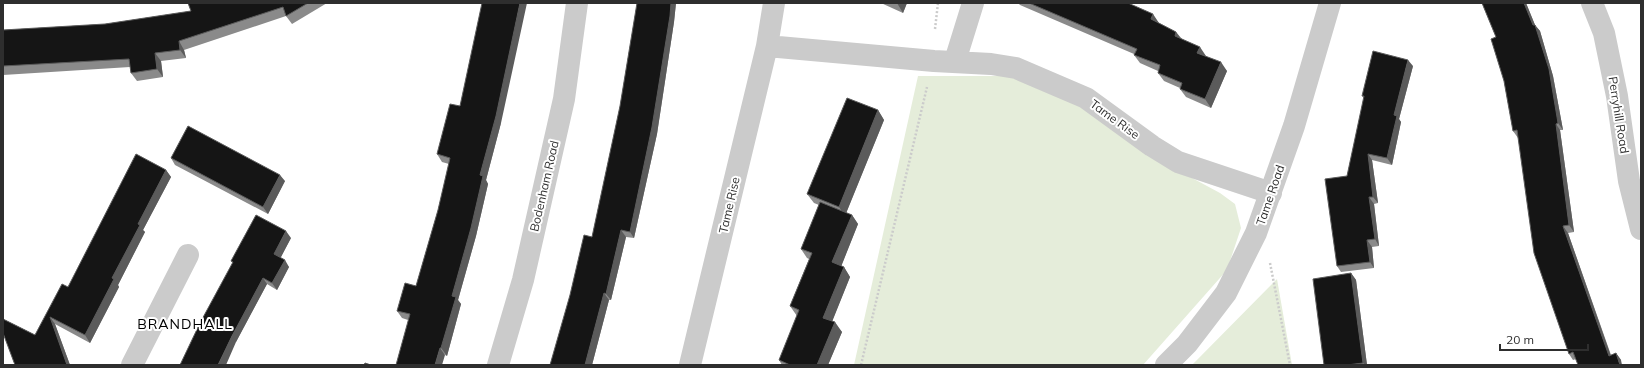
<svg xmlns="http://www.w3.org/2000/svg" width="1644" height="368" font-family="Mulish,sans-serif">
  <rect width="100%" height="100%" fill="#fff"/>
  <path fill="#e5edda" d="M918,76H1014L1078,103L1155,158L1220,193L1235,204L1241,228L1227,270L1143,365H854Z
    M1277,279L1292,365H1192Z"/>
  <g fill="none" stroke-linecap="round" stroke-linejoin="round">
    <path stroke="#cbcbcb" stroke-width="2.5" stroke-dasharray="2 2" stroke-linecap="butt" d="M935,29L938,3
      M1270,263L1290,365
      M861,365L927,87"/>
    <path stroke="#cbcbcb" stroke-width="22" d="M767,46L934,61L991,64L1016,68L1086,98L1152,146L1178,162L1271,193
      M955,61L973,3
      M132,365L188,255
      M498,365L523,280L564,99L577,3
      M690,365L767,46L774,3"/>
    <path stroke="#cbcbcb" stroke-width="22" d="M1592,3L1604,33L1617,96L1629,181L1641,229
      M1166,365L1187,344L1226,293L1256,233L1294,126L1330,3"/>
  </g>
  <path fill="#8a8a8a" d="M188,3H327L292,24L286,16L184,50L186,58L161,61L163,77L137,81L131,73L130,67L3,75V30L105,24L191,11Z
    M637,3H676L674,22L657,134L634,238L626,237L611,300H609L592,365H550L592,237L620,106Z
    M881,3H907L903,13Z
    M1018,3H1128L1159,23L1176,32L1182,39L1227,71L1211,108L1186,97L1180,89V88L1164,81L1158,73V71L1140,63L1134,55V54L1020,5Z
    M1482,3H1526L1535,25L1540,31L1553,76L1563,130H1560L1574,232L1568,233L1611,355L1616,353L1621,360L1576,359L1573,360L1569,354L1518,138L1513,131L1496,37Z
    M1413,66L1399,119L1401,122L1392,165L1372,160L1378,203L1374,204L1379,246L1372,247L1374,268L1341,272L1337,266L1347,176L1364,98L1362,96Z
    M878,110L884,120L846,213L852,215L858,224L841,266L844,267L850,277L832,321L842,332L828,365H782L779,360L797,316L790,306L809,259L807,258L801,249L819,205L814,203L807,194Z
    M501,123L486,180L488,184L476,236L458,300L461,304L447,356L445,355L408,320L402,318L397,311L416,286L438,210L449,164L442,162L437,154Z
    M171,158L285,181L268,214L175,165Z
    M166,170L171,177L143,230L145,232L118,285L119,287L90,343L55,324L70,365H15L4,334L3,335V319L35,335L68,287Z
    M291,238L280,258L289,267L277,290L267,284L236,342L233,263L231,261Z
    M1351,273L1356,280L1367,365H1324Z"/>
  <path fill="#5b5b5b" d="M520,3H527L501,123L486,180L488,184L476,236L458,300L461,304L447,356L441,348L452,296Z
    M671,3H676L674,22L657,134L634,238L630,232Z
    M897,3H907L903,13Z
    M1524,3H1526L1535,25L1540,31L1553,76L1563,130L1558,123L1533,25Z
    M1153,14L1159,23L1151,19Z
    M1176,32L1182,40L1175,36Z
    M179,41L184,50L186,58L180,50Z
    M1200,47L1206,56L1197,53Z
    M155,53L161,61L163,77L157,69Z
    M1408,60L1413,66L1399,119L1401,122L1392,165L1387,158L1394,115Z
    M1221,62L1227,71L1211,108L1205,99Z
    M878,110L884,120L845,216L839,207Z
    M1556,124L1560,130L1574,232L1569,225Z
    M1368,154L1372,160L1378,203L1373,197Z
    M166,170L171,177L143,230L145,232L118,285L119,287L90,343L85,335L138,224Z
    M280,175L285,181L268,214L263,207Z
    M1369,197L1374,204L1379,246L1375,239Z
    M852,215L858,224L839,272L832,262Z
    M1563,226L1568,233L1613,362L1609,356Z
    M621,230L626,237L611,300L606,294Z
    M286,231L291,238L279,261L274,254Z
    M1367,240L1372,247L1374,268L1370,262Z
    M285,260L289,267L277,290L272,283Z
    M844,267L850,277L830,327L823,318Z
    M1351,273L1356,280L1367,365H1365L1363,363Z
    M263,278L267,284L236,342L226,365H218L232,336Z
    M604,293L609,300L592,365H585Z
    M50,317L55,324L70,365H67Z
    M835,322L842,332L828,365H817Z
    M440,348L445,355L442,365H435Z
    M1616,353L1621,360L1622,365H1620Z"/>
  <path fill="#151515" stroke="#5b5b5b" d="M188,3H308L286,16L283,7L179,41L180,50L155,53L157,69L131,73L129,59L3,66V30L105,24L191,11Z
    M482,3H520L496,116L480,175L483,176L471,228L452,296L456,297L441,348H440L435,365H396L410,314L397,311L405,283L416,286L438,210L450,158L437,154L450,104L460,106Z
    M637,3H671L670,16L652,127L630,232L621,230L606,294L604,293L585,365H550L570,295L584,235L592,237L620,106Z
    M1029,3H1128L1153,14L1151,19L1176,32L1175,36L1200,47L1197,53L1221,62L1205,99L1180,89L1182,83L1158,73L1160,65L1134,55L1137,49Z
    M1482,3H1524L1533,25H1535L1549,69L1558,123L1556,124L1569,225L1563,226L1609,356L1616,353L1620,365H1578L1573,352L1569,354L1534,253L1517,130L1513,131L1504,81L1491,39L1496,37Z
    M1373,51L1408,60L1394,115L1397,116L1387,158L1368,154L1373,197H1369L1375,239L1367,240L1370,262L1337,266L1325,179L1347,176L1364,96H1362Z
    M847,98L878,110L839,207L807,194Z
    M188,126L280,175L263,207L171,158Z
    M136,154L166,170L138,224L140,225L112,278L114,279L85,335L50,317L67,365H15L3,333V319L35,335L62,284L68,287Z
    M820,202L852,215L832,262L844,267L823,318L835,322L817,365H790L779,360L799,310L790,306L812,253L801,249Z
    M256,215L286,231L274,254L285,260L272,283L263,278L232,336L218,365H180L200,323L233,262L231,261Z
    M1351,273L1363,363L1347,365H1324L1313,279Z
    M365,363L371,365H364Z"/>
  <g text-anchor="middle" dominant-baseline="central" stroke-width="4" stroke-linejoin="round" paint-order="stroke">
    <g font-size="12" fill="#2e2e2e" stroke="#fff">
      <text transform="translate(1619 115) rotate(81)">Perryhill Road</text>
      <text transform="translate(1115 119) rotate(36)">Tame Rise</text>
      <text transform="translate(544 186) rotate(-77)">Bodenham Road</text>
      <text transform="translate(1270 195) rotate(-71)">Tame Road</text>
      <text transform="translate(729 205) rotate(-77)">Tame Rise</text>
    </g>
    <g font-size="14" letter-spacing="1" fill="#000" stroke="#fff">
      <text x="185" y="324">BRANDHALL</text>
    </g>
  </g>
  <rect width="1644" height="368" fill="none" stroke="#2e2e2e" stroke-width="8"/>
  <path d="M1500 344v6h88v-6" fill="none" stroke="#2e2e2e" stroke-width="2"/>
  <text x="1506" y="344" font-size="12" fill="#2e2e2e" stroke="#ffffff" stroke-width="3" paint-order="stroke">20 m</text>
</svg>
